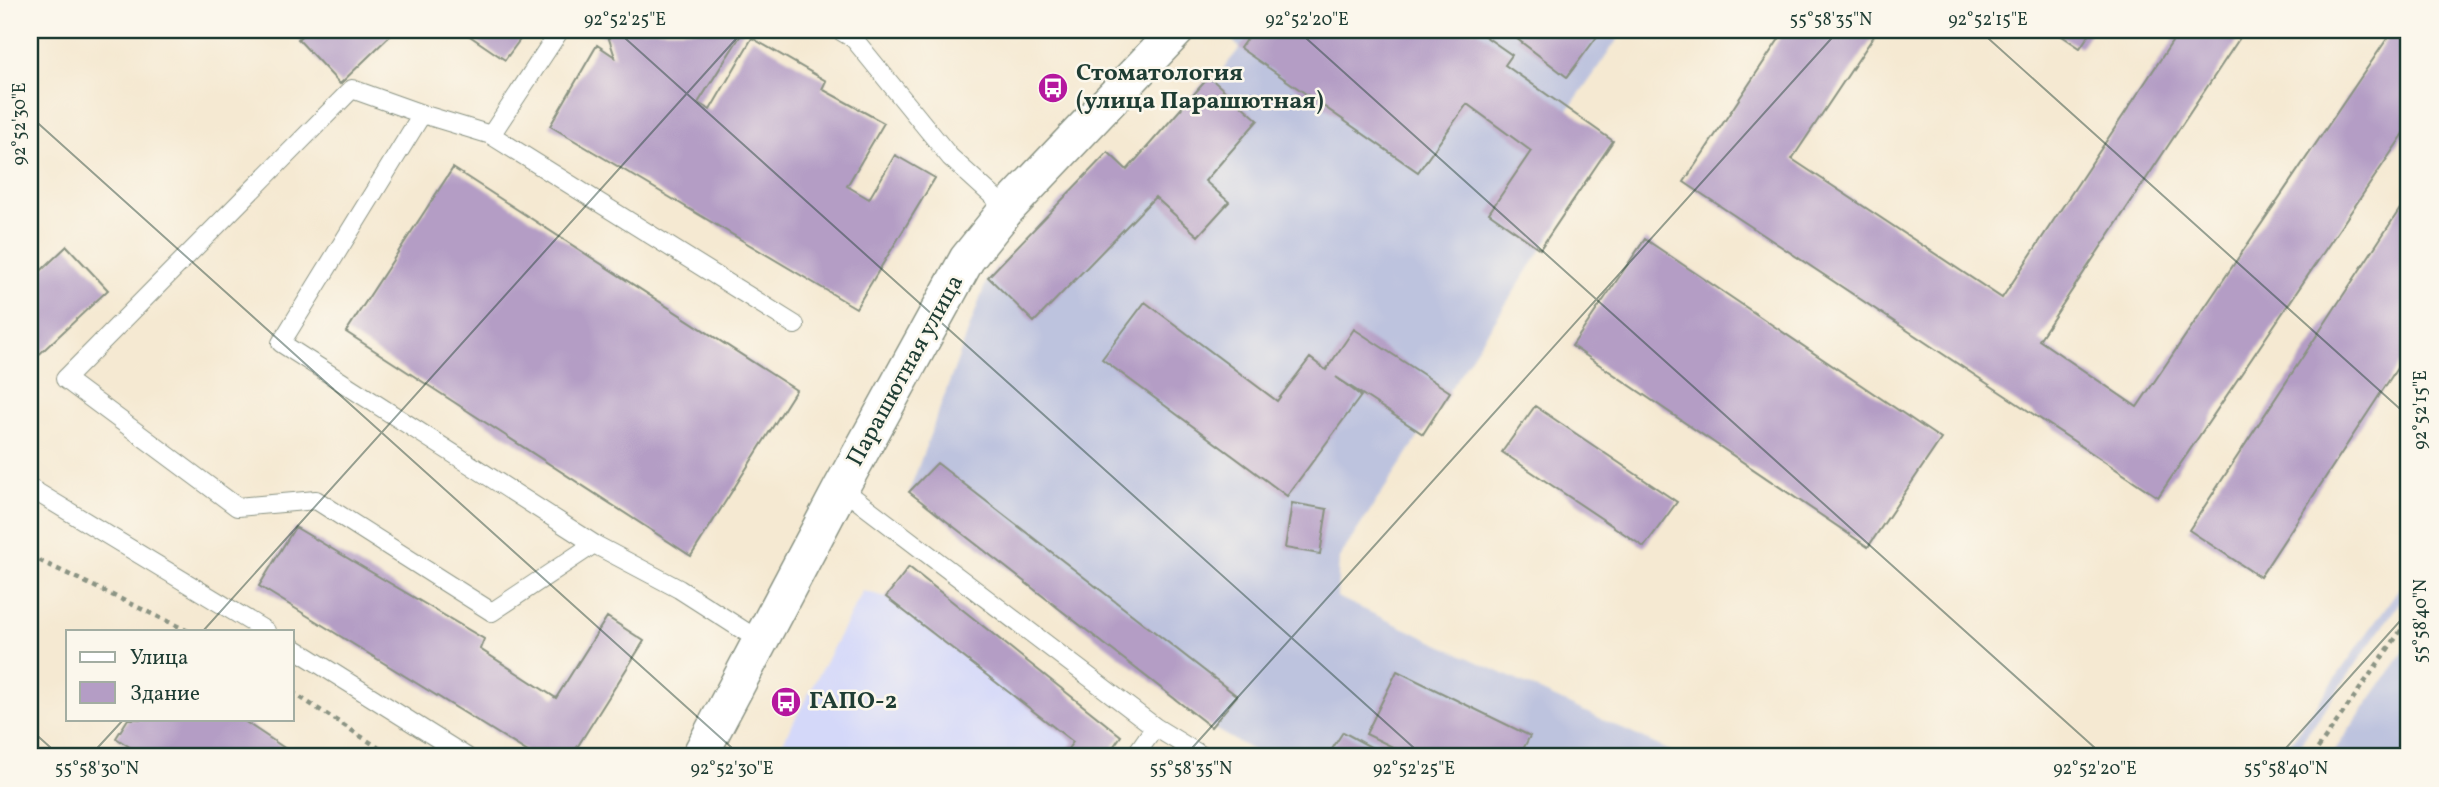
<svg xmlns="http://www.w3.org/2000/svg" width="2439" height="787" font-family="Vollkorn,serif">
  <rect width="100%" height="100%" fill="#fbf7ec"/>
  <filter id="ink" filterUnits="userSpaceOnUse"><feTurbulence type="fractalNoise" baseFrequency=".0143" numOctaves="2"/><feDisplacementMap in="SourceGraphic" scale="14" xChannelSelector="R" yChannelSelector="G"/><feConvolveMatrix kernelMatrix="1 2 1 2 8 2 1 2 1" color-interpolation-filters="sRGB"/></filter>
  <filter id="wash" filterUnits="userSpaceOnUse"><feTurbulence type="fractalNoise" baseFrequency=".00686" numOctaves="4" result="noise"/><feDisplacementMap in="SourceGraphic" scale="28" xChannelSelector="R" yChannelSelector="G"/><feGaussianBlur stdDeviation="1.57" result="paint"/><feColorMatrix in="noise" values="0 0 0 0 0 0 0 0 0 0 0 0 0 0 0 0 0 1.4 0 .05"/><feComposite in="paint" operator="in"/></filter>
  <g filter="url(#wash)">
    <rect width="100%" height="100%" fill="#f5e9d2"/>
    <path fill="#d4d8f9" d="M863,591L886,597L1073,742L1062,757H775Z"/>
    <path fill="#bdc3de" d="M1231,30H1624L1568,110L1613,141L1339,558L1337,597L1683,757H1264L1211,727L909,492L988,277L1108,152L1127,170L1209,77L1213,81L1240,48L1227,35Z
      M2409,574V589L2291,757H2280Z
      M2409,644V757H2330Z"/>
    <g id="blocks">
      <path fill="#b49dc5" d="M308,30H396L340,84L298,39Z
        M461,30H527L505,60Z
        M593,30H744L698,103L710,110L752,38L826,81L822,89L884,123L847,186L869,199L895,155L935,178L856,308L550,126L597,45L615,57L609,39Z
        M1253,30H1476L1512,55L1505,65L1613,141L1540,249L1489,213L1531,151L1467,104L1418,172L1240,48Z
        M1523,30H1602L1567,77L1516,38Z
        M1785,30H1878L1792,159L2002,298L2180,30H2245L2039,340L2137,407L2393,30H2409V126L2158,497L1684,182Z
        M2053,30H2092L2080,48Z
        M1209,77L1258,120L1205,181L1229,202L1198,236L1155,197L1034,322L988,277L1108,152L1127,170Z
        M453,168L796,390L691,556L346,332Z
        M2409,195V350L2260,577L2189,530Z
        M1645,239L1941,439L1868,547L1572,346Z
        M67,246L108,290L30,363V281Z
        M1145,302L1277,401L1310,358L1326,370L1354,329L1450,392L1423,434L1336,377L1361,396L1287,496L1102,359Z
        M1535,406L1677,502L1644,547L1502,452Z
        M937,463L1237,696L1211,727L909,492Z
        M1292,503L1327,509L1320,554L1285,548Z
        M295,527L484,639L480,649L556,698L607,617L644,641L571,757H536L259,586Z
        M909,567L1121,736L1106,757H1062L1073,742L886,597Z
        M1397,671L1530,736L1519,757H1413L1366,734Z
        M128,719H241L298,757H145L116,738Z
        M1343,732L1389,757H1327Z"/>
    </g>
  </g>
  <g filter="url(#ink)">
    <use href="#blocks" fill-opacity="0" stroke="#8a9383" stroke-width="2"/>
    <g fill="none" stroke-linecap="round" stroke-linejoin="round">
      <g stroke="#8a9383" stroke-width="20">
        <path id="lane" d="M839,30L854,39L950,157L1007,209
          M422,114L352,89L65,379L237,507L316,500L492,612L594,544
          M491,135L560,30
          M30,488L266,631
          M841,488L1155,727L1204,757
          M760,641L679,589L594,544L281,343L422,114L491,135L795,325
          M292,647L467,757
          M1134,757L1155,727"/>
      </g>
      <g stroke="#8a9383" stroke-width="38">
        <path id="street" d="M699,757L841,488L967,259L1007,209L1177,30"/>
      </g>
      <path stroke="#8a9383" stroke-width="4.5" stroke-dasharray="5 5" stroke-linecap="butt" d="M30,556L188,631
        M292,692L393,757
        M1230,747L1247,757
        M2312,757L2409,619"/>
      <use href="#lane" stroke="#fff" stroke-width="18"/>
      <use href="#street" stroke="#fff" stroke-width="35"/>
    </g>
  </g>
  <path fill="none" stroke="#1f3d34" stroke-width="2" stroke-opacity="0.45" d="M616,30L1424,757M1297,30L2105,757M1979,30L2409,417M30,116L742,757M203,631L744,30M30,729L61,757M89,757L124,719M1184,757L1839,30M2278,757L2409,611"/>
  <defs>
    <g id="bus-disc" transform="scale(1.575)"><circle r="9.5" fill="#b5179e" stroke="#fbf7ec"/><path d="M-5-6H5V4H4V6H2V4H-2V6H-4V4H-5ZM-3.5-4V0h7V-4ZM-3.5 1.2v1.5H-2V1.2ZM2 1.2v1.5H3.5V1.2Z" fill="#fff"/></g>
  </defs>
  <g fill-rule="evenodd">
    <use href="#bus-disc" x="1053" y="88"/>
    <use href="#bus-disc" x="786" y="702"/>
  </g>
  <g text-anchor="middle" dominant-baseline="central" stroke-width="5" stroke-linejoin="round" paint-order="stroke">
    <g font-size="24" font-weight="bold" fill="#1f3d34" stroke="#fbf7ec" text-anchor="start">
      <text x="1076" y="74">Стоматология<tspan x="1076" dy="28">(улица Парашютная)</tspan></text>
      <text x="809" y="702">ГАПО-2</text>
    </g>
    <g font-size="24" fill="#1f3d34" stroke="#fbf7ec">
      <text transform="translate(906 371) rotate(-61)">Парашютная улица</text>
    </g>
  </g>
  <rect width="2439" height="787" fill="none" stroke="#fbf7ec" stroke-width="77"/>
  <rect x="66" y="630" width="228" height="91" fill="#fbf7ec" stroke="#a3ada2" stroke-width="2"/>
  <rect x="80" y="652" width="35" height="10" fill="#ffffff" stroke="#a3ada2" stroke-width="2"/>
  <text x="130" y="664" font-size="21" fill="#1f3d34">Улица</text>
  <rect x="80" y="682" width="35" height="21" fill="#b49dc5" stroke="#a3ada2" stroke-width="2"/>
  <text x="130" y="700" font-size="21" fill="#1f3d34">Здание</text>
  <rect x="38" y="38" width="2362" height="710" fill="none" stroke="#1f3d34" stroke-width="2.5"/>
  <g font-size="18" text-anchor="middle" fill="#1f3d34">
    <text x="625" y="25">92°52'25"E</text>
    <text x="1307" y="25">92°52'20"E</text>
    <text x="1831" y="25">55°58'35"N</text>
    <text x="1988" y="25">92°52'15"E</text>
    <text transform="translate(19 124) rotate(-90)" y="6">92°52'30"E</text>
    <text transform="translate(2420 410) rotate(-90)" y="6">92°52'15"E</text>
    <text transform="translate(2420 621) rotate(-90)" y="6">55°58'40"N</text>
    <text x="97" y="774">55°58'30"N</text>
    <text x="732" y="774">92°52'30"E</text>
    <text x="1191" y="774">55°58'35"N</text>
    <text x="1414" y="774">92°52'25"E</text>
    <text x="2095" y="774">92°52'20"E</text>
    <text x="2286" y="774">55°58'40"N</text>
  </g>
</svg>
